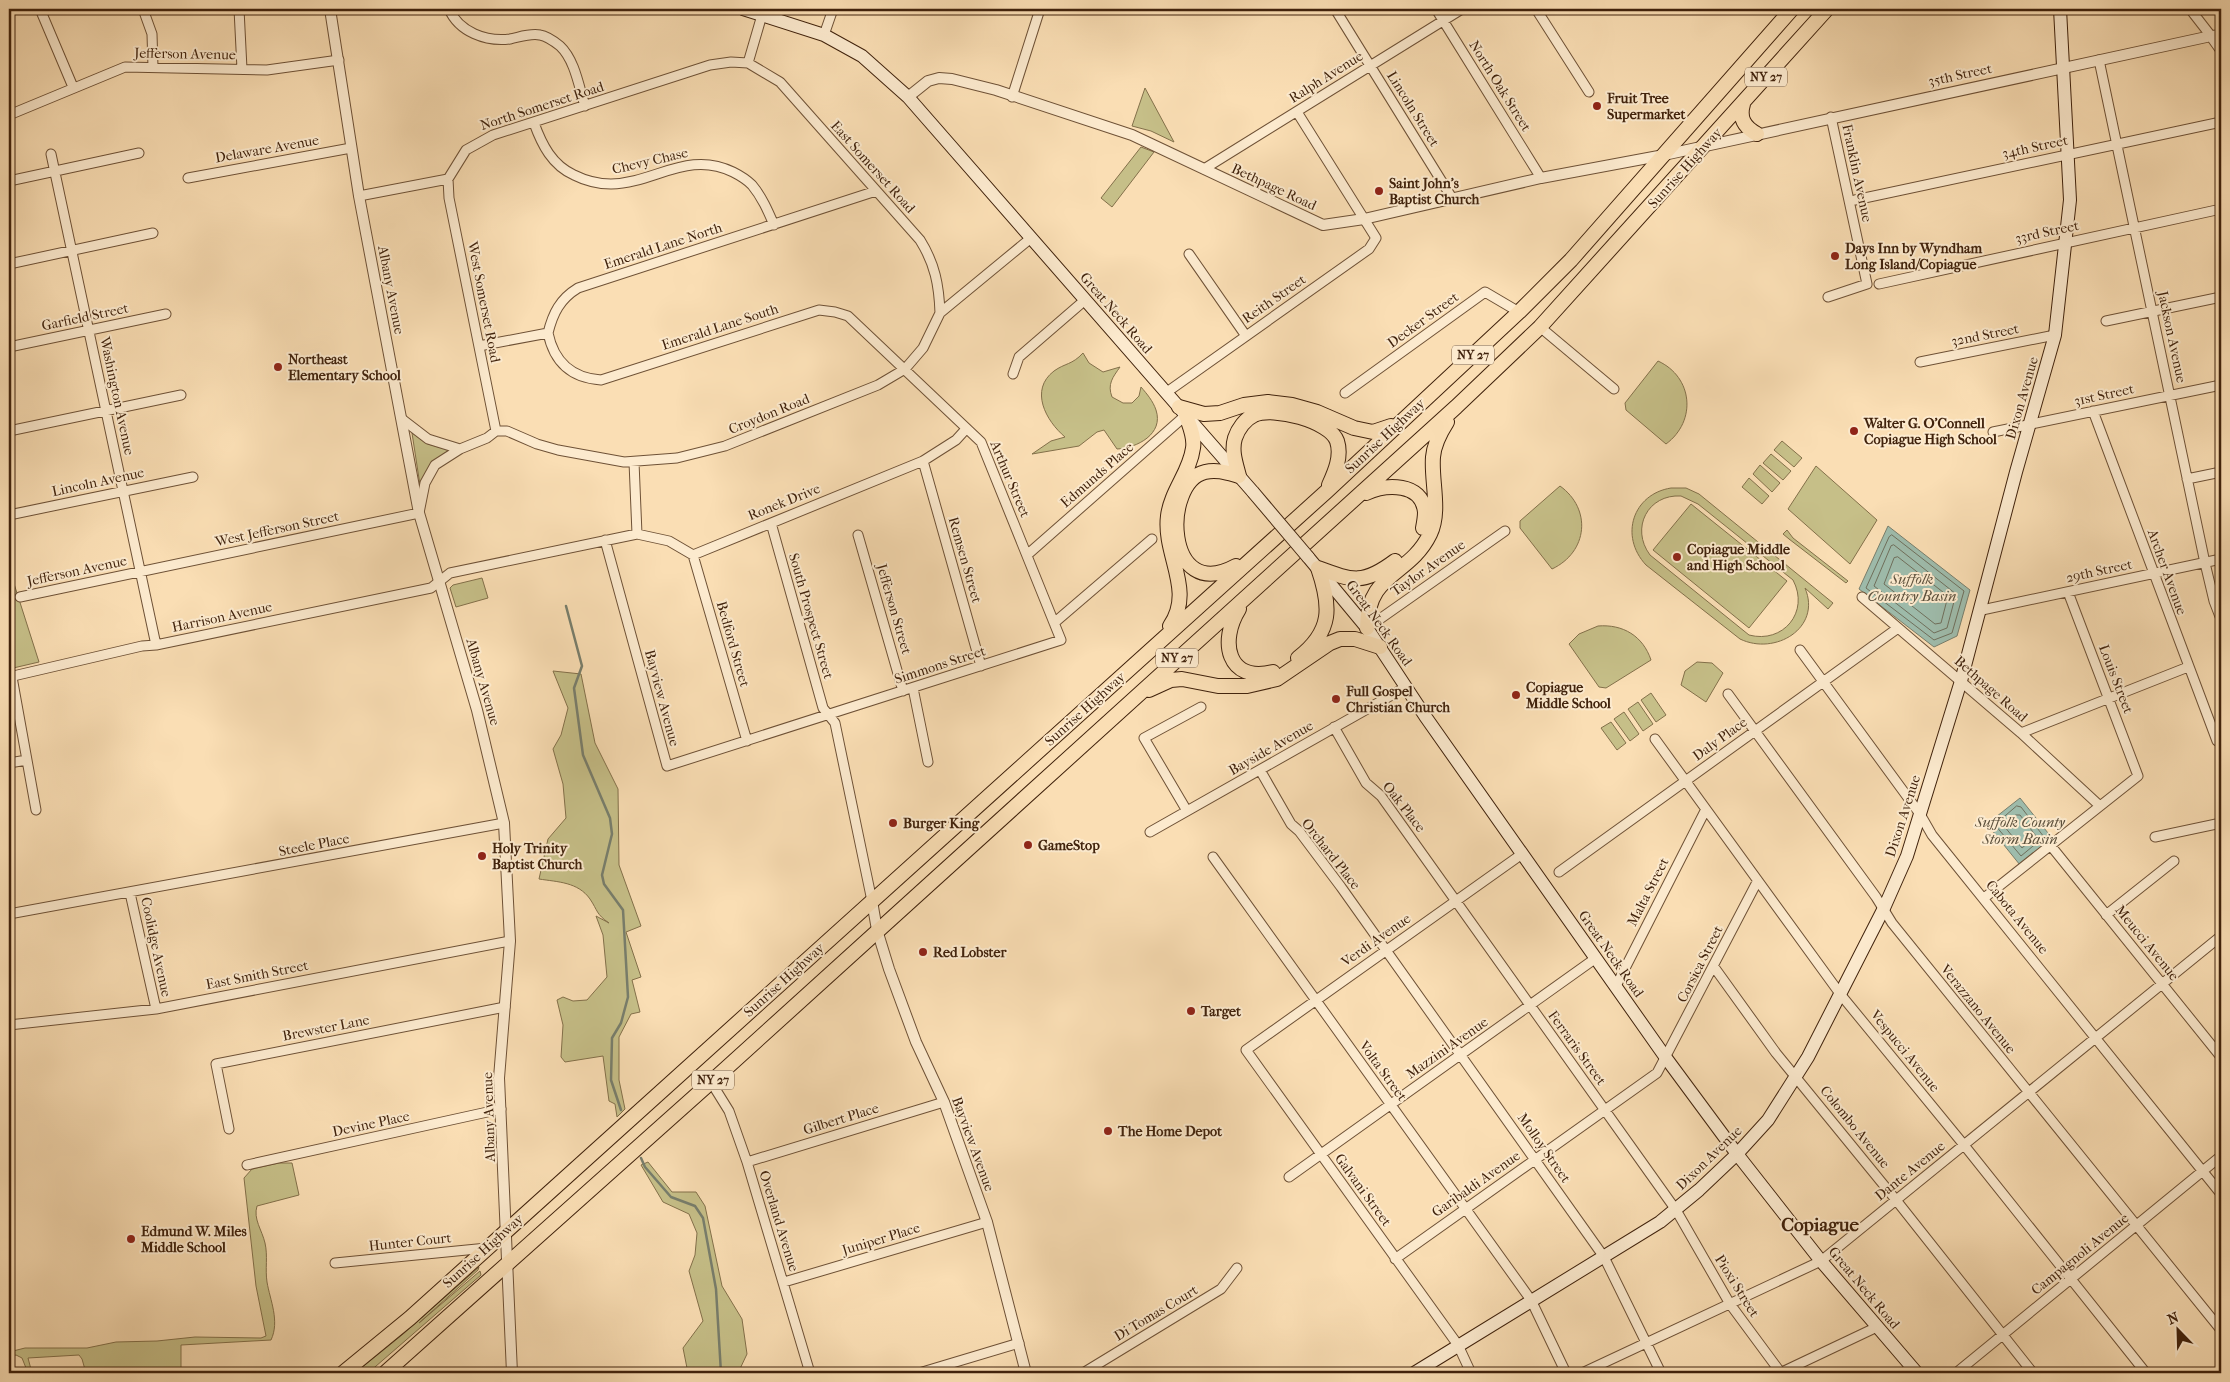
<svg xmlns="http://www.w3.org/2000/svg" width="2230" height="1382" font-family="'IM FELL French Canon',serif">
  <rect width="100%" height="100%" fill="#fadeb4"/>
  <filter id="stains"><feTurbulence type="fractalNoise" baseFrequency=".004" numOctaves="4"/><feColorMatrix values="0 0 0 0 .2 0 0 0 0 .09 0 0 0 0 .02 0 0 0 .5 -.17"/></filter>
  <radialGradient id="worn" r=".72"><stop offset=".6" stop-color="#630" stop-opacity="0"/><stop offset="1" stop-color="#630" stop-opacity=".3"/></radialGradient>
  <path fill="#c6bf88" stroke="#83704a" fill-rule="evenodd" d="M1145,88L1174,142L1151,131L1132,126Z
    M1141,147L1154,152L1112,207L1101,198Z
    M1083,353L1089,363L1103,372L1120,367C1113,377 1107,384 1112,397L1123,403H1132L1139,396L1141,387C1147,394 1153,401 1156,410C1164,434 1137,448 1117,449L1104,430L1097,432L1079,446L1032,454L1051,441L1065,437C1046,421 1029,390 1054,371C1065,363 1072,365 1083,353Z
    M1658,361C1693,377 1697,421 1666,444L1626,410L1625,403Z
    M412,433L428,444L449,450C435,460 426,468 420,485Z
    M1782,441L1802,458L1794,467L1774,450Z
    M1771,454L1791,471L1783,480L1763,463Z
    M1760,465L1780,483L1772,492L1753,474Z
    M1816,466L1877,520L1850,564L1788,509Z
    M1749,478L1769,496L1762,504L1742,487Z
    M1560,486C1592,509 1588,552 1552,569L1520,528V521Z
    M1671,488H1686L1699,494L1833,603L1828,609L1805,588C1822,628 1775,656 1740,639L1646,565C1619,536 1633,494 1671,488ZM1681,496L1698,504L1793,580C1810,612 1783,644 1749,635L1650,555C1630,528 1648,494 1681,496Z
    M1691,504L1787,581L1749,628L1653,550Z
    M1787,530L1793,538L1848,581L1846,583L1789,539L1783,534Z
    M9,568L39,662L9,669Z
    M482,578L488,598L456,607L450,588L453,585Z
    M1598,626C1623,624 1643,636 1651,660L1606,688L1599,687L1569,644L1579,634Z
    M1697,662L1712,663L1723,673L1706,702L1681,685L1685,671Z
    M553,671L581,674L595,743L618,789L619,865L641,926L626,932L641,977L632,980L640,1012L631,1014L619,1037V1080L625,1109L617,1117L615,1104L609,1101L603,1056L565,1062L561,1057L563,1025L557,1000L563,997L573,1001L587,1000L607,977L603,935L596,916L609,923C596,914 598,911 590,899C578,882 558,882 539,879L548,839L566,818L563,784L553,749L561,735L568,708Z
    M1651,693L1666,715L1656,722L1641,700Z
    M1638,702L1653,724L1643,731L1628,709Z
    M1624,712L1639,734L1630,741L1614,719Z
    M1611,722L1626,743L1617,750L1601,728Z
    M648,1162L672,1192H696L705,1206L722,1286L742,1319L747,1354L738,1373H688L683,1348L703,1321L689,1271L695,1255L697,1233L689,1214L663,1202L641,1165Z
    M279,1163H292L299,1195L257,1206C253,1219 262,1230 265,1243C268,1256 265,1269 267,1282C270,1300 280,1321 271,1340L181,1345V1373H86L82,1359L79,1355L28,1358L32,1373H28L22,1358L16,1355L9,1357V1352L25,1348H87L116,1342L157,1341L195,1337L261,1338L266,1336L256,1286L244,1178L252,1169Z
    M479,1267L478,1270L419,1323L480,1271L481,1275L368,1373H355L402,1335Z"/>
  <path fill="#9ebcac" stroke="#787e6c" d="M1888,526L1970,590L1957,636L1934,647L1859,589Z
    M2020,798L2052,838L2020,865L1987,824Z"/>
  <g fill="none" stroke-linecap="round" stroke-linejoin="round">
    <path stroke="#6f6f5c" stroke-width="1" d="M1892,535L1964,591L1952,633L1934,640L1866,588L1889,537Z
      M1894,545L1956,594L1947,628L1934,633L1874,586L1891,546Z
      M1898,557L1948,596L1941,623L1935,624L1884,584L1894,558Z
      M2017,806L2021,807L2044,837L2021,856L1995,825Z
      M2016,815H2020L2036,836L2022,848L2004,826Z"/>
    <path stroke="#787e6c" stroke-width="2.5" d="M566,606L582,666L574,688L583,755L610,818L612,834L602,875L604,884L623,910L628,997L621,1023L612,1038L611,1080L621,1110
      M641,1158L645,1167L671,1197L695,1206L703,1218L716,1289L721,1373"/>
    <g stroke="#6e5136" stroke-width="11">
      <path id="minor" d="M40,9L73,87
        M143,9L152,34L153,67
        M239,9L242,69
        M449,9C459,32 486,42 510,39C520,37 530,33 540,35C547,36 555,42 560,46C575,60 579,87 585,106
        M1335,9L1452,198
        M1436,9L1541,178
        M1536,9L1589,92
        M2190,9L2211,36L2221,34
        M824,35L833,9
        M2099,60L2205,563L2214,601L2221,619
        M748,63L762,15
        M1012,97L1040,9
        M9,115L125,67L267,70L339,60
        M534,123C542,145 552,165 574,175C586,181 598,184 611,184C655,183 688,150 733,172C739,175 747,180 752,185C762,197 768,211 774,225
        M51,154L156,645
        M1204,169L1462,9
        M188,178L351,148
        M448,179L449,198L496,431
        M9,181L139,153
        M359,196L448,179L466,150L493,135L710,65L731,62L748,63L780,82L920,240C935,264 939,285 940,313
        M1855,200L2221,122
        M1189,254L1246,336
        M9,264L153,233
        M1879,284L2221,209
        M1828,297L1867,284L1831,117
        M2106,321L2221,297
        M1540,327L1614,389
        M548,333C554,362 571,378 601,380L819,310L835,312L848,316L981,442L1061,640L667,766L605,540
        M479,346L548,333C553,313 560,299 578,288L876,191
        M9,347L166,314
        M1920,362L2055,335
        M1013,374L1019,357L1085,300
        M1167,392L1369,249L1376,238L1297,112
        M1345,393L1485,292L1519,312
        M2093,411L2217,741
        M402,419L428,439L460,449
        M9,431L181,395
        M1993,432L2221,385
        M923,461L981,666
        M634,462L637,534
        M2187,479L2221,472
        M9,515L193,477
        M771,523L823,708L835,723L872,901
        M858,535L903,691
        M693,555L747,741
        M1027,555L1186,415
        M20,597L419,513L425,483L435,465L460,449L487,438L496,431H507L537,444L558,450L624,462L677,458L725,446L878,385L905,369L923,348L940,313L1031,238
        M1862,597L2021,733L2100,806
        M1982,610L2221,559
        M1054,623L1152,539
        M1367,628L1505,531
        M1800,650L1920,814L1932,835L2221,1194
        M9,677L142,646L156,645L431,588L450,573L637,534L669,541L693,555L923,461L956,440L966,429
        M12,677L36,810
        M913,688L928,762
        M1728,694L1876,897L1892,923L2221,1330
        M1334,727L1366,783L1381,796L1676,1210L1730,1304L1781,1373
        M2021,733L2188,667
        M1655,739L1841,995L1964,1145L2146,1373
        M9,763L27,760
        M1260,770L1291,824L1299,831L1341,887L1604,1257L1661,1373
        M1187,811L1144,738L1201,707
        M1150,832L1406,687
        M2155,837L2221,823
        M2051,846L2221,1057
        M1213,857L1531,1300L1566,1373
        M1559,872L1898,628
        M130,893L156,1009
        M1984,898L2138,776L2068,592
        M9,914L504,823
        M2106,915L2174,861
        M1714,967L1776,1053L1896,1200L2033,1373
        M1616,986L1705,811
        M9,1025L156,1009L510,941
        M711,1082L729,1111L747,1162L810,1373
        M229,1129L216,1064L505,1007
        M747,1162L944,1102
        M247,1165L501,1109
        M1289,1177L1596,958
        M1395,1259L1657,1073L1757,882
        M335,1263L487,1248
        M784,1282L987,1222
        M919,1373L1019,1343
        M1083,1373L1221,1289L1237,1268
        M1471,1373L1458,1345L1246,1050L1522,854
        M1582,1373L1821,1261L2221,936
        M1780,1373L1877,1327
        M1956,1373L2221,1156"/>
    </g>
    <g stroke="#6e5136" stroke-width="12">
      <path id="tertiary" d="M330,9L359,196L419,513L477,710L504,823L510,941L499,1078L512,1373
        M908,97L928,81L939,78L952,79L996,90L1132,135L1323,225L1364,219L1541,178L1664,155L2211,36L2221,50
        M872,901L877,930L889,969L916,1042L944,1102L987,1222L1026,1373"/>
    </g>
    <g stroke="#40220c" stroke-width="14">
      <path id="secondary" d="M743,9L824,35L862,56L908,97L1253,492
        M1308,557L1367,628L1425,716L1666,1058L1737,1154L1821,1261L1917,1373
        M1414,1373L1660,1222L1699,1190L1737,1154L1768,1120L1808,1057L1884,908L1907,856L1961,681L2016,472L2055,335L2070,200L2060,9"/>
    </g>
    <g stroke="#40220c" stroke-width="16">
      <path id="trunk" d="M1743,104C1739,118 1744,127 1757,134
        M1179,407L1204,414L1220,413L1244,405L1268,402L1292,405L1317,412L1354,428L1373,432L1391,426
        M1366,493C1386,484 1422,482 1425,512C1425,517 1424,523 1423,528
        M1236,566C1164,605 1162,482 1205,472C1217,469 1228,473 1239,476C1236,464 1231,451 1235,438C1238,429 1245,419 1254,415C1273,406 1330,421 1337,441C1342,456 1335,472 1329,485
        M1318,568C1353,581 1363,585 1395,561
        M1239,609C1219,641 1227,683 1273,672
        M1170,626C1195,590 1163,555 1168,516C1171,491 1190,472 1193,448C1195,437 1189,425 1186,415
        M1367,628C1367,572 1409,577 1430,534C1441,511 1431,481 1433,457C1434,444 1440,433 1447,422
        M1298,658C1333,631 1331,606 1318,568
        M1149,690L1171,680L1182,679L1218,686H1247L1277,679L1330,643L1340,639H1355L1380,647
        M343,1373L410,1318L1327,491L1519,312L1571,260L1792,9
        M385,1373L711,1082L1456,407L1540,327L1827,9"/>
    </g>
    <use href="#minor" stroke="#fceace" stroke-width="9"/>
    <use href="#tertiary" stroke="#fceace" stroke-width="10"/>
    <use href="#secondary" stroke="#fceace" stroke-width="12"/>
    <use href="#trunk" stroke="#fadeb4" stroke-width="14"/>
    <g stroke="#40220c" stroke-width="14" stroke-linecap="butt">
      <path id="secondary-bridge" d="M1253,492L1308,557"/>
    </g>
    <use href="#secondary-bridge" stroke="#fceace" stroke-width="12"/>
  </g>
  <g fill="#8f2418" stroke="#fceace" stroke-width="2">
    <circle cx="1597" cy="106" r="5"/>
    <circle cx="1379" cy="191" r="5"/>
    <circle cx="1835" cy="256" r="5"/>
    <circle cx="278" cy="367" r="5"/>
    <circle cx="1854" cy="431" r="5"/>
    <circle cx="1677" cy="557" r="5"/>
    <circle cx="1516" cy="695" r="5"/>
    <circle cx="1336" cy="699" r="5"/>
    <circle cx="893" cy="823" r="5"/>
    <circle cx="1028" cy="845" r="5"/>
    <circle cx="482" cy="856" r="5"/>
    <circle cx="923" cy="952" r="5"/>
    <circle cx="1191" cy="1011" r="5"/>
    <circle cx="1108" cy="1131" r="5"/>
    <circle cx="131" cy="1239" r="5"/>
  </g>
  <g text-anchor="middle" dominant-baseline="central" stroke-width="4" stroke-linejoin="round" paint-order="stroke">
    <g fill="#fceace" stroke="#785e46" stroke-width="1">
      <rect x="1745" y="67.5" width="42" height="19" rx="4"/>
      <rect x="1452" y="345.5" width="42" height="19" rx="4"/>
      <rect x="1156" y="648.5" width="42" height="19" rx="4"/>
      <rect x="692" y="1070.5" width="42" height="19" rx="4"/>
    </g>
    <g font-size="12" font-weight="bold" fill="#40220c">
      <text x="1766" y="77">NY 27</text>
      <text x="1473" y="355">NY 27</text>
      <text x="1177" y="658">NY 27</text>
      <text x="713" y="1080">NY 27</text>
    </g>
    <g font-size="14" fill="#40220c" stroke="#fceace">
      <text transform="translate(185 54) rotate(1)">Jefferson Avenue</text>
      <text transform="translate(1960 75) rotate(-12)">35th Street</text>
      <text transform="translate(1326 77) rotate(-32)">Ralph Avenue</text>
      <text transform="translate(1500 86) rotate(58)">North Oak Street</text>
      <text transform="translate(542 106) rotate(-18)">North Somerset Road</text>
      <text transform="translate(1413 109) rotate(58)">Lincoln Street</text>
      <text transform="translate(2035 147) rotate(-12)">34th Street</text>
      <text transform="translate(267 149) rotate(-10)">Delaware Avenue</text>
      <text transform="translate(650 161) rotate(-13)">Chevy Chase</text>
      <text transform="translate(873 167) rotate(48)">East Somerset Road</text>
      <text transform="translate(1685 168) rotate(-48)">Sunrise Highway</text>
      <text transform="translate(1857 173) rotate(78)">Franklin Avenue</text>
      <text transform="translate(1274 187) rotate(25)">Bethpage Road</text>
      <text transform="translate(2047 232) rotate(-12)">33rd Street</text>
      <text transform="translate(663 246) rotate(-18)">Emerald Lane North</text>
      <text transform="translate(391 290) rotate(79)">Albany Avenue</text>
      <text transform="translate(1274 299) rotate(-35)">Reith Street</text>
      <text transform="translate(484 302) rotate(79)">West Somerset Road</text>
      <text transform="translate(1116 313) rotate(49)">Great Neck Road</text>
      <text transform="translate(85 317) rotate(-12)">Garfield Street</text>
      <text transform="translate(1423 320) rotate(-36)">Decker Street</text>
      <text transform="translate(720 327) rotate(-18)">Emerald Lane South</text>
      <text transform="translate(1985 335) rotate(-11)">32nd Street</text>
      <text transform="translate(2172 337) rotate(78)">Jackson Avenue</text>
      <text transform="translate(2104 395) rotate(-12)">31st Street</text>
      <text transform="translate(117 396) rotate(78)">Washington Avenue</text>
      <text transform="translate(2022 398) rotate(-74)">Dixon Avenue</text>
      <text transform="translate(769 414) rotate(-22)">Croydon Road</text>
      <text transform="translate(1385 436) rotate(-43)">Sunrise Highway</text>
      <text transform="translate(1097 475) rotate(-41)">Edmunds Place</text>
      <text transform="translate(1010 479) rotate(67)">Arthur Street</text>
      <text transform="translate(98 482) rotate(-12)">Lincoln Avenue</text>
      <text transform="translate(784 502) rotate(-22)">Ronek Drive</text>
      <text transform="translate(277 529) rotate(-12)">West Jefferson Street</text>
      <text transform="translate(965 560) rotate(74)">Remsen Street</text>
      <text transform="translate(1428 568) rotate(-35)">Taylor Avenue</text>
      <text transform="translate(77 571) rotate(-12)">Jefferson Avenue</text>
      <text transform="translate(2099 571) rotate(-12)">29th Street</text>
      <text transform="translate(2167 572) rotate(70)">Archer Avenue</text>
      <text transform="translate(894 609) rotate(74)">Jefferson Street</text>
      <text transform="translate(811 616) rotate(74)">South Prospect Street</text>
      <text transform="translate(222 617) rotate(-12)">Harrison Avenue</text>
      <text transform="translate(1379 623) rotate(54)">Great Neck Road</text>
      <text transform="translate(733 644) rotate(74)">Bedford Street</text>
      <text transform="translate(940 665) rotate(-18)">Simmons Street</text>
      <text transform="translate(2116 679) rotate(69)">Louis Street</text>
      <text transform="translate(483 682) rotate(74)">Albany Avenue</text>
      <text transform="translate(1991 689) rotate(41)">Bethpage Road</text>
      <text transform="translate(662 698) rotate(75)">Bayview Avenue</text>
      <text transform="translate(1085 709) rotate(-42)">Sunrise Highway</text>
      <text transform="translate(1720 739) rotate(-36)">Daly Place</text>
      <text transform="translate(1271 748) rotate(-30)">Bayside Avenue</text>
      <text transform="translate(1404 807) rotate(52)">Oak Place</text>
      <text transform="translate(1903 816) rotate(-72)">Dixon Avenue</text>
      <text transform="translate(314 845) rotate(-11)">Steele Place</text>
      <text transform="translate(1331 854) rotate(52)">Orchard Place</text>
      <text transform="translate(1648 892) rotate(-63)">Malta Street</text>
      <text transform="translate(2017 917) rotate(51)">Cabota Avenue</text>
      <text transform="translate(1376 940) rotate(-35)">Verdi Avenue</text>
      <text transform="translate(2147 943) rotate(51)">Meucci Avenue</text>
      <text transform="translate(156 947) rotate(78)">Coolidge Avenue</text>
      <text transform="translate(1611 954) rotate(55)">Great Neck Road</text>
      <text transform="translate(1700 964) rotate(-63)">Corsica Street</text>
      <text transform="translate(257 975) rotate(-11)">East Smith Street</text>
      <text transform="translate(784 980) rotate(-42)">Sunrise Highway</text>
      <text transform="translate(1978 1009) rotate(51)">Verazzano Avenue</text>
      <text transform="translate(326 1028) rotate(-11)">Brewster Lane</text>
      <text transform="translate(1447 1048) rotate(-35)">Mazzini Avenue</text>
      <text transform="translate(1577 1048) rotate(54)">Ferraris Street</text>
      <text transform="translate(1905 1051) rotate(51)">Vespucci Avenue</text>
      <text transform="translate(1383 1071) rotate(54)">Volta Street</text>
      <text transform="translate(489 1117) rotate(-92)">Albany Avenue</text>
      <text transform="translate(841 1119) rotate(-17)">Gilbert Place</text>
      <text transform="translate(371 1124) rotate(-12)">Devine Place</text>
      <text transform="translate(1855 1127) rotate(51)">Colombo Avenue</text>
      <text transform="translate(973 1144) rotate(70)">Bayview Avenue</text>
      <text transform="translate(1544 1148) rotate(55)">Molloy Street</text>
      <text transform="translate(1709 1158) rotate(-44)">Dixon Avenue</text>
      <text transform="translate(1910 1171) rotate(-39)">Dante Avenue</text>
      <text transform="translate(1476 1184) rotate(-35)">Garibaldi Avenue</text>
      <text transform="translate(1363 1190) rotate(54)">Galvani Street</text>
      <text transform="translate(779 1221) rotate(73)">Overland Avenue</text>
      <text transform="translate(881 1239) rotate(-17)">Juniper Place</text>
      <text transform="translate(410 1242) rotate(-6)">Hunter Court</text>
      <text transform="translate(483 1251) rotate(-42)">Sunrise Highway</text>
      <text transform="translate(2080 1254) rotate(-39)">Campagnoli Avenue</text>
      <text transform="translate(1737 1286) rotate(58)">Pioxi Street</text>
      <text transform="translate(1864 1288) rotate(50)">Great Neck Road</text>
      <text transform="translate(1156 1313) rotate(-31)">Di Tomas Court</text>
    </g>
    <g font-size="14" font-weight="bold" fill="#40220c" stroke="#fceace" text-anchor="start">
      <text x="1607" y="98">Fruit Tree<tspan x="1607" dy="16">Supermarket</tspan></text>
      <text x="1389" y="183">Saint John's<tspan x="1389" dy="16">Baptist Church</tspan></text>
      <text x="1845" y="248">Days Inn by Wyndham<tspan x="1845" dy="16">Long Island/Copiague</tspan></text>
      <text x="288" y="359">Northeast<tspan x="288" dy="16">Elementary School</tspan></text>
      <text x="1864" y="423">Walter G. O'Connell<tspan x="1864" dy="16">Copiague High School</tspan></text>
      <text x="1687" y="549">Copiague Middle<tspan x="1687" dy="16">and High School</tspan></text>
      <text x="1526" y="687">Copiague<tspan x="1526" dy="16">Middle School</tspan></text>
      <text x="1346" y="691">Full Gospel<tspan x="1346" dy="16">Christian Church</tspan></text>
      <text x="903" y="823">Burger King</text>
      <text x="1038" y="845">GameStop</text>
      <text x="492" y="848">Holy Trinity<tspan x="492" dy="16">Baptist Church</tspan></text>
      <text x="933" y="952">Red Lobster</text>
      <text x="1201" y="1011">Target</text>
      <text x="1118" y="1131">The Home Depot</text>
      <text x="141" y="1231">Edmund W. Miles<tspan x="141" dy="16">Middle School</tspan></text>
    </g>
    <g font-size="15" font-style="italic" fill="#5c503c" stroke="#fceace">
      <text x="1912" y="579">Suffolk<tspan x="1912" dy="17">Country Basin</tspan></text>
      <text x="2020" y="822">Suffolk County<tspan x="2020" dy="17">Storm Basin</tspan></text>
    </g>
    <g font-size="19" font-weight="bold" fill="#40220c" stroke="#fceace">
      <text x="1820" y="1225">Copiague</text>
    </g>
  </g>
  <rect width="2230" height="1382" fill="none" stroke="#fadeb4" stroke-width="30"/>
  <rect x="10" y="10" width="2210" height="1362" fill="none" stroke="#40220c" stroke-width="2.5"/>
  <rect x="15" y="15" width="2200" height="1352" fill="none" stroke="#40220c"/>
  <g transform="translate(2178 1330) rotate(337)" stroke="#fceace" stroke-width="4" paint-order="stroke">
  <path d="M0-4L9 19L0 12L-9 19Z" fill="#40220c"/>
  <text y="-8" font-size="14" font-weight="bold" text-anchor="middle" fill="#40220c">N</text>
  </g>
  <rect width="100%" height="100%" filter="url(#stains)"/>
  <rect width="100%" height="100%" fill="url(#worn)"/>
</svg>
